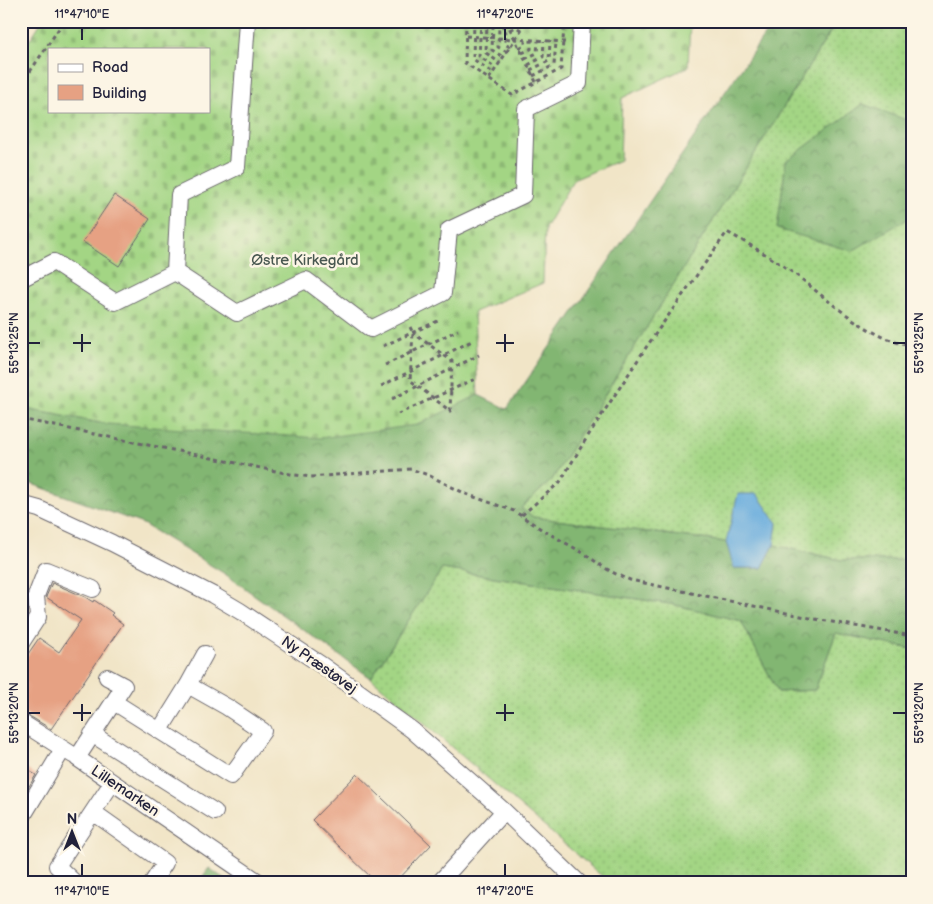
<svg xmlns="http://www.w3.org/2000/svg" width="933" height="904" font-family="'Balsamiq Sans',sans-serif">
  <defs>
    <pattern id="grass-dots" width="8" height="8" patternUnits="userSpaceOnUse" patternTransform="scale(1.25)"><rect width="8" height="8" fill="#a3d584"/><path d="M2 2h.1M6 6h.1" fill="none" stroke="#8cb773" stroke-width="1.8" stroke-linecap="round"/></pattern>
    <pattern id="forest-crowns" width="20" height="18" patternUnits="userSpaceOnUse" patternTransform="scale(1.25)"><rect width="20" height="18" fill="#82b672"/><path d="M2 6a3 3 0 1 1 6 0M12 15a3 3 0 1 1 6 0" fill="none" stroke="#6a945f"/></pattern>
    <pattern id="cemetery-stones" width="16" height="16" patternUnits="userSpaceOnUse" patternTransform="scale(1.25)"><rect width="16" height="16" fill="#a3d584"/><path d="M2 7V4a2 2 0 0 1 4 0v3zM10 15v-3a2 2 0 0 1 4 0v3z" fill="#8cb773"/></pattern>
  </defs>
  <rect width="100%" height="100%" fill="#fcf5e5"/>
  <filter id="ink" filterUnits="userSpaceOnUse"><feTurbulence type="fractalNoise" baseFrequency=".02" numOctaves="2"/><feDisplacementMap in="SourceGraphic" scale="10" xChannelSelector="R" yChannelSelector="G"/><feConvolveMatrix kernelMatrix="1 2 1 2 8 2 1 2 1" color-interpolation-filters="sRGB"/></filter>
  <filter id="wash" filterUnits="userSpaceOnUse"><feTurbulence type="fractalNoise" baseFrequency=".0096" numOctaves="4" result="noise"/><feDisplacementMap in="SourceGraphic" scale="20" xChannelSelector="R" yChannelSelector="G"/><feGaussianBlur stdDeviation="1.12" result="paint"/><feColorMatrix in="noise" values="0 0 0 0 0 0 0 0 0 0 0 0 0 0 0 0 0 1.4 0 .05"/><feComposite in="paint" operator="in"/></filter>
  <g filter="url(#wash)">
    <rect width="100%" height="100%" fill="#f1e5c7"/>
    <path fill="url(#grass-dots)" stroke="#627c60" d="M837,21H912V560H841L774,545L777,523L738,495L726,542L533,517L521,508L552,479Z
      M442,569L676,605L741,621L778,692L815,690L836,633L912,649V883H610L371,678Z"/>
    <path fill="url(#forest-crowns)" stroke="#526c56" d="M774,21H837L552,480L521,508L533,517L726,542L735,568H762L774,545L841,560H912V649L836,633L815,690L778,692L741,621L676,605L442,569L371,678L225,574L143,524L21,480V408L107,424L417,425L478,395L507,409Z
      M863,104L912,122L911,217L852,251L777,229L786,161Z
      M209,868L230,883H198Z"/>
    <path fill="url(#cemetery-stones)" stroke="#627c60" fill-rule="evenodd" d="M42,21H690L688,67L622,98L620,160L573,180L545,228L543,283L474,312L478,395L417,425L320,438L107,424L21,408V53ZM49,49H209V111H49Z"/>
    <path fill="#67acdd" stroke="#44678c" d="M738,494H757L777,523L774,545L762,568H734L726,542Z"/>
    <g id="blocks">
      <path fill="#e6a183" d="M114,195L150,219L119,266L83,242Z
        M52,583L85,597L93,602L94,600L113,613L111,615L123,624L51,729L26,714L21,712V664L39,638L59,652L81,620L46,597Z
        M21,766L36,775L21,799Z
        M357,774L431,845L395,883H377L312,820Z"/>
    </g>
  </g>
  <g filter="url(#ink)">
    <use href="#blocks" fill-opacity="0" stroke="#6a666c" stroke-width="1"/>
    <g fill="none" stroke-linecap="round" stroke-linejoin="round">
      <g stroke="#6a666c" stroke-width="18">
        <path id="minor" d="M175,272L237,313L306,280L371,329L443,293L449,230L523,195L526,109L579,83L582,21
          M21,279L54,262L115,302L175,272L179,195L237,167L247,21
          M21,504L39,509L112,543L213,595L240,611L323,666L412,730L504,811L579,883
          M21,643L38,617L36,596L46,570L93,589
          M107,677L124,686L77,758L260,883
          M114,702L231,776L263,731L227,707L188,685
          M21,722L73,755
          M160,730L188,685L205,654
          M92,734L215,812
          M93,812L165,863L152,883
          M21,819L63,749
          M75,883L57,866L112,783
          M439,883L504,811"/>
      </g>
      <path stroke="#6a666c" stroke-width="3" stroke-dasharray="4 4" stroke-linecap="butt" d="M466,21L465,63L512,95L561,69L564,27
        M474,21L473,59L493,73
        M481,21L479,56L496,68
        M487,21L486,53L500,63
        M500,21L493,25L492,50L503,57
        M506,21L536,82
        M518,21L524,25
        M466,36L565,42
        M510,47L505,44V32L516,27L521,30
        M519,48L525,45V40
        M507,52L498,47L499,28L514,21
        M522,53L531,49V40
        M525,59L537,53L538,41
        M528,65L543,57L544,41
        M530,70L549,61L550,41
        M533,76L554,65L556,42
        M489,79L527,21
        M21,85L64,21
        M410,327L413,333L410,380L450,411L452,361L413,333
        M383,346L440,320
        M385,365L458,330
        M381,386L474,340
        M392,399L479,355
        M398,414L475,379
        M21,419L295,475L311,477L411,469L428,475L466,494L514,511L541,529L585,554L603,567L616,574L630,580L815,619L912,636
        M522,515L560,482L586,439L647,346L727,232C752,246 776,260 799,277C830,302 872,340 912,346"/>
      <use href="#minor" stroke="#fff" stroke-width="16"/>
    </g>
  </g>
  <path fill="none" stroke="#22223b" stroke-width="2" d="M82,28V40M505,28V40M82,334V352M505,334V352M28,343H40M73,343H91M496,343H514M893,343H906M82,704V721M505,704V721M28,713H40M73,713H91M496,713H514M893,713H906M82,864V876M505,864V876"/>
  <g text-anchor="middle" dominant-baseline="central" stroke-width="5" stroke-linejoin="round" paint-order="stroke">
    <g font-size="15" fill="#495851" stroke="#fcf5e5">
      <text x="305" y="260">Østre Kirkegård</text>
    </g>
    <g font-size="15" fill="#22223b" stroke="#fcf5e5">
      <text transform="translate(319 665) rotate(35)">Ny Præstøvej</text>
      <text transform="translate(125 791) rotate(34)">Lillemarken</text>
    </g>
  </g>
  <rect width="933" height="904" fill="none" stroke="#fcf5e5" stroke-width="55"/>
  <rect x="48" y="48" width="162" height="65" fill="#fcf5e5" stroke="#a5a1a1"/>
  <rect x="58" y="64" width="25" height="8" fill="#ffffff" stroke="#a5a1a1"/>
  <text x="92" y="72" font-size="15" fill="#22223b">Road</text>
  <rect x="58" y="85" width="25" height="15" fill="#e6a183" stroke="#a5a1a1"/>
  <text x="92" y="98" font-size="15" fill="#22223b">Building</text>
  <g transform="translate(72 832)" stroke="#fcf5e5" stroke-width="4" paint-order="stroke">
  <path d="M0-4L9 19L0 12L-9 19Z" fill="#22223b"/>
  <text y="-8" font-size="14" font-weight="bold" text-anchor="middle" fill="#22223b">N</text>
  </g>
  <rect x="28" y="28" width="878" height="848" fill="none" stroke="#22223b" stroke-width="2"/>
  <g font-size="12" text-anchor="middle" fill="#22223b">
    <text x="82" y="18">11°47'10"E</text>
    <text x="505" y="18">11°47'20"E</text>
    <text transform="translate(14 343) rotate(-90)" y="4">55°13'25"N</text>
    <text transform="translate(919 343) rotate(-90)" y="4">55°13'25"N</text>
    <text transform="translate(14 713) rotate(-90)" y="4">55°13'20"N</text>
    <text transform="translate(919 713) rotate(-90)" y="4">55°13'20"N</text>
    <text x="82" y="895">11°47'10"E</text>
    <text x="505" y="895">11°47'20"E</text>
  </g>
</svg>
